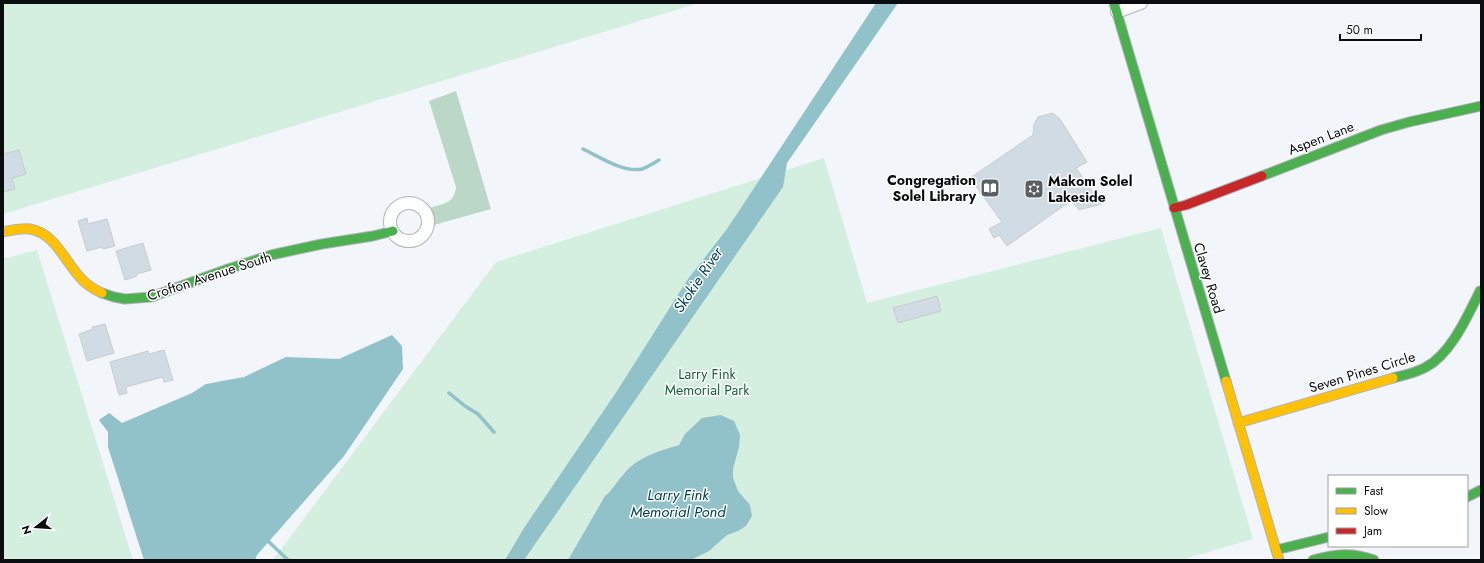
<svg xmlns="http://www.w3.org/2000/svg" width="1484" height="563" font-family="Jost,sans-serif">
  <rect width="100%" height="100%" fill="#f2f6fa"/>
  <path fill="#d4eee0" d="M3,3H699L3,214Z
    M824,158L867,303L1161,228L1253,539L1181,560H273L496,262Z
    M37,250L133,560H3V259Z"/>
  <path fill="#bad7c7" d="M456,91L491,209L434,225L433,216L430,208C444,203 454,204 456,187L429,101Z"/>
  <path fill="#91c1c9" d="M876,3H898L787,163L783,187L524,560H505L524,528L617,391L688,279L727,229Z
    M392,335L402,346L403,369L344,456L257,555L255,560H144L108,447V432L99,420L109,413L122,423L192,393L206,384L244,377L286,357L339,359Z
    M721,415L734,421L740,435L739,447L733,469V478L738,491L750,505L752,516L746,526L738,531L727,535L709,551L691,560H568L605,496C613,490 616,482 623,475C637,457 659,451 679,445L685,434L702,418Z"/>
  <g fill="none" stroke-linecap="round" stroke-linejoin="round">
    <path stroke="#91c1c9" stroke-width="3.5" d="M583,149C600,157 623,173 642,169C648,167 654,163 659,160
      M449,393L465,406L478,414L494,432
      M269,542L288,560"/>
  </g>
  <path fill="#d0dbe3" stroke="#c9ccd0" d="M1053,113L1060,119L1087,162L1076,168L1101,204L1079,210L1072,200L1007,246L999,235L994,238L989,229L1002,222L970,178L1033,135L1034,124L1038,117Z
    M19,150L26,174L12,178L15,189L3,192V154Z
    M87,218L88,224L107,219L115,246L103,249L102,247L87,251L78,221Z
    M143,243L151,270L137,274V276L125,280L116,251Z
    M937,296L941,311L898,323L893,308Z
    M105,324L114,353L87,361L79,334L93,329L92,327Z
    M164,350L173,380L164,382L163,377L126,387L127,393L119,395L110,362L148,351L149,354Z"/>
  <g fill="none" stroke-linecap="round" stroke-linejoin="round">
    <g stroke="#b0b3b7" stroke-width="14">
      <path id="street" d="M1117,12L1141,3
        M390 222a19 19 0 1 1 38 0a19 19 0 1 1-38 0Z"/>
    </g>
    <g stroke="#b0b3b7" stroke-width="11">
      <path id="fast" d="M1114,3L1226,381
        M1262,176L1381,130L1409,122L1481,106
        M102,293L114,297L125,299L151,297L228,269L271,255L322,244L373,236L393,231
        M1393,378C1404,375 1416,373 1426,367C1451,354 1468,315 1480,291
        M1467,497L1481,490
        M1276,550L1329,537
        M1313,560C1335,554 1353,552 1374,560"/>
    </g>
    <g stroke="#b0b3b7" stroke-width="11">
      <path id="slow" d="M3,232C12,230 21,228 30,229C54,233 64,259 78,275C84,283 93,289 102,293
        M1226,381L1279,560
        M1238,423L1393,378"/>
    </g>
    <g stroke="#b0b3b7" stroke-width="11">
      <path id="jam" d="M1174,208L1186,205L1262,176"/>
    </g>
    <use href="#street" stroke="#fdfefe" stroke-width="12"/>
    <use href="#fast" stroke="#4caf50" stroke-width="9"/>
    <use href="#slow" stroke="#ffc107" stroke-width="9"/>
    <use href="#jam" stroke="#c62828" stroke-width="9"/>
  </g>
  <defs>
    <g id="library-square" transform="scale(1)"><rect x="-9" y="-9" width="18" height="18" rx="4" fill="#5b5f62" stroke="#fff"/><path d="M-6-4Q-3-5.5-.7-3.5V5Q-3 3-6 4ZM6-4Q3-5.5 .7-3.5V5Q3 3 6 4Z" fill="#fff"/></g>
    <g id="synagogue-square" transform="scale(1)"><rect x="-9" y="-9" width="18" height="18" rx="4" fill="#5b5f62" stroke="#fff"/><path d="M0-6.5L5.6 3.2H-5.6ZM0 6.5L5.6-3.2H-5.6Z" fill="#fff"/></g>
  </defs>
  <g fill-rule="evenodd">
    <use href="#library-square" x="990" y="188"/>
    <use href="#synagogue-square" x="1034" y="189"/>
  </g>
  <g text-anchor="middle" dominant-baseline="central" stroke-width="3" stroke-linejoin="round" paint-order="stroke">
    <g font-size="14" fill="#0a0d10" stroke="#fff">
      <text transform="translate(1321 138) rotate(-21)">Aspen Lane</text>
      <text transform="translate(209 276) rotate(-18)">Crofton Avenue South</text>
      <text transform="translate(1209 278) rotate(73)">Clavey Road</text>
      <text transform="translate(1362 372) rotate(-17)">Seven Pines Circle</text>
    </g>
    <g font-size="14" font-weight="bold" fill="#0a0d10" stroke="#fff" text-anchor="end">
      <text x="976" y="180">Congregation<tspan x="976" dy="16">Solel Library</tspan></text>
      <text x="1048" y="181" text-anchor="start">Makom Solel<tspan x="1048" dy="16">Lakeside</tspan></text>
    </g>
    <g font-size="14" fill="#16643c" stroke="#fff">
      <text x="707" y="374">Larry Fink<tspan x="707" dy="16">Memorial Park</tspan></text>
    </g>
    <g font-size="15" font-style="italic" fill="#03434c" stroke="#fff">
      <text transform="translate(698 280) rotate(-56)">Skokie River</text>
      <text x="678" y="495">Larry Fink<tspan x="678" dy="17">Memorial Pond</tspan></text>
    </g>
  </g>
  <rect width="1484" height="563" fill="none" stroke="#0a0d10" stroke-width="8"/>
  <rect x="1328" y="475" width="140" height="72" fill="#ffffff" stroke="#9d9e9f"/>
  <rect x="1336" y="488" width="20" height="6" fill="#4caf50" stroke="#9d9e9f"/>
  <text x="1364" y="495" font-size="12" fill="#0a0d10">Fast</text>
  <rect x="1336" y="508" width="20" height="6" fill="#ffc107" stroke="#9d9e9f"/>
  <text x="1364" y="515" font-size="12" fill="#0a0d10">Slow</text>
  <rect x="1336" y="528" width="20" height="6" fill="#c62828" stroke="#9d9e9f"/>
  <text x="1364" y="535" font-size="12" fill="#0a0d10">Jam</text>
  <g transform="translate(36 527) rotate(253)" stroke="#ffffff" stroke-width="3" paint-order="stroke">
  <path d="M0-3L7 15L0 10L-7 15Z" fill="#0a0d10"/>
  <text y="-6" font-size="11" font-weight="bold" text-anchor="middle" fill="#0a0d10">N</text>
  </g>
  <path d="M1340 34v6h81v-6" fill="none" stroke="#0a0d10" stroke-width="2"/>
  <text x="1346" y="34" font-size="12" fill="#0a0d10" stroke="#ffffff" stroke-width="3" paint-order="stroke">50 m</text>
</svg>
